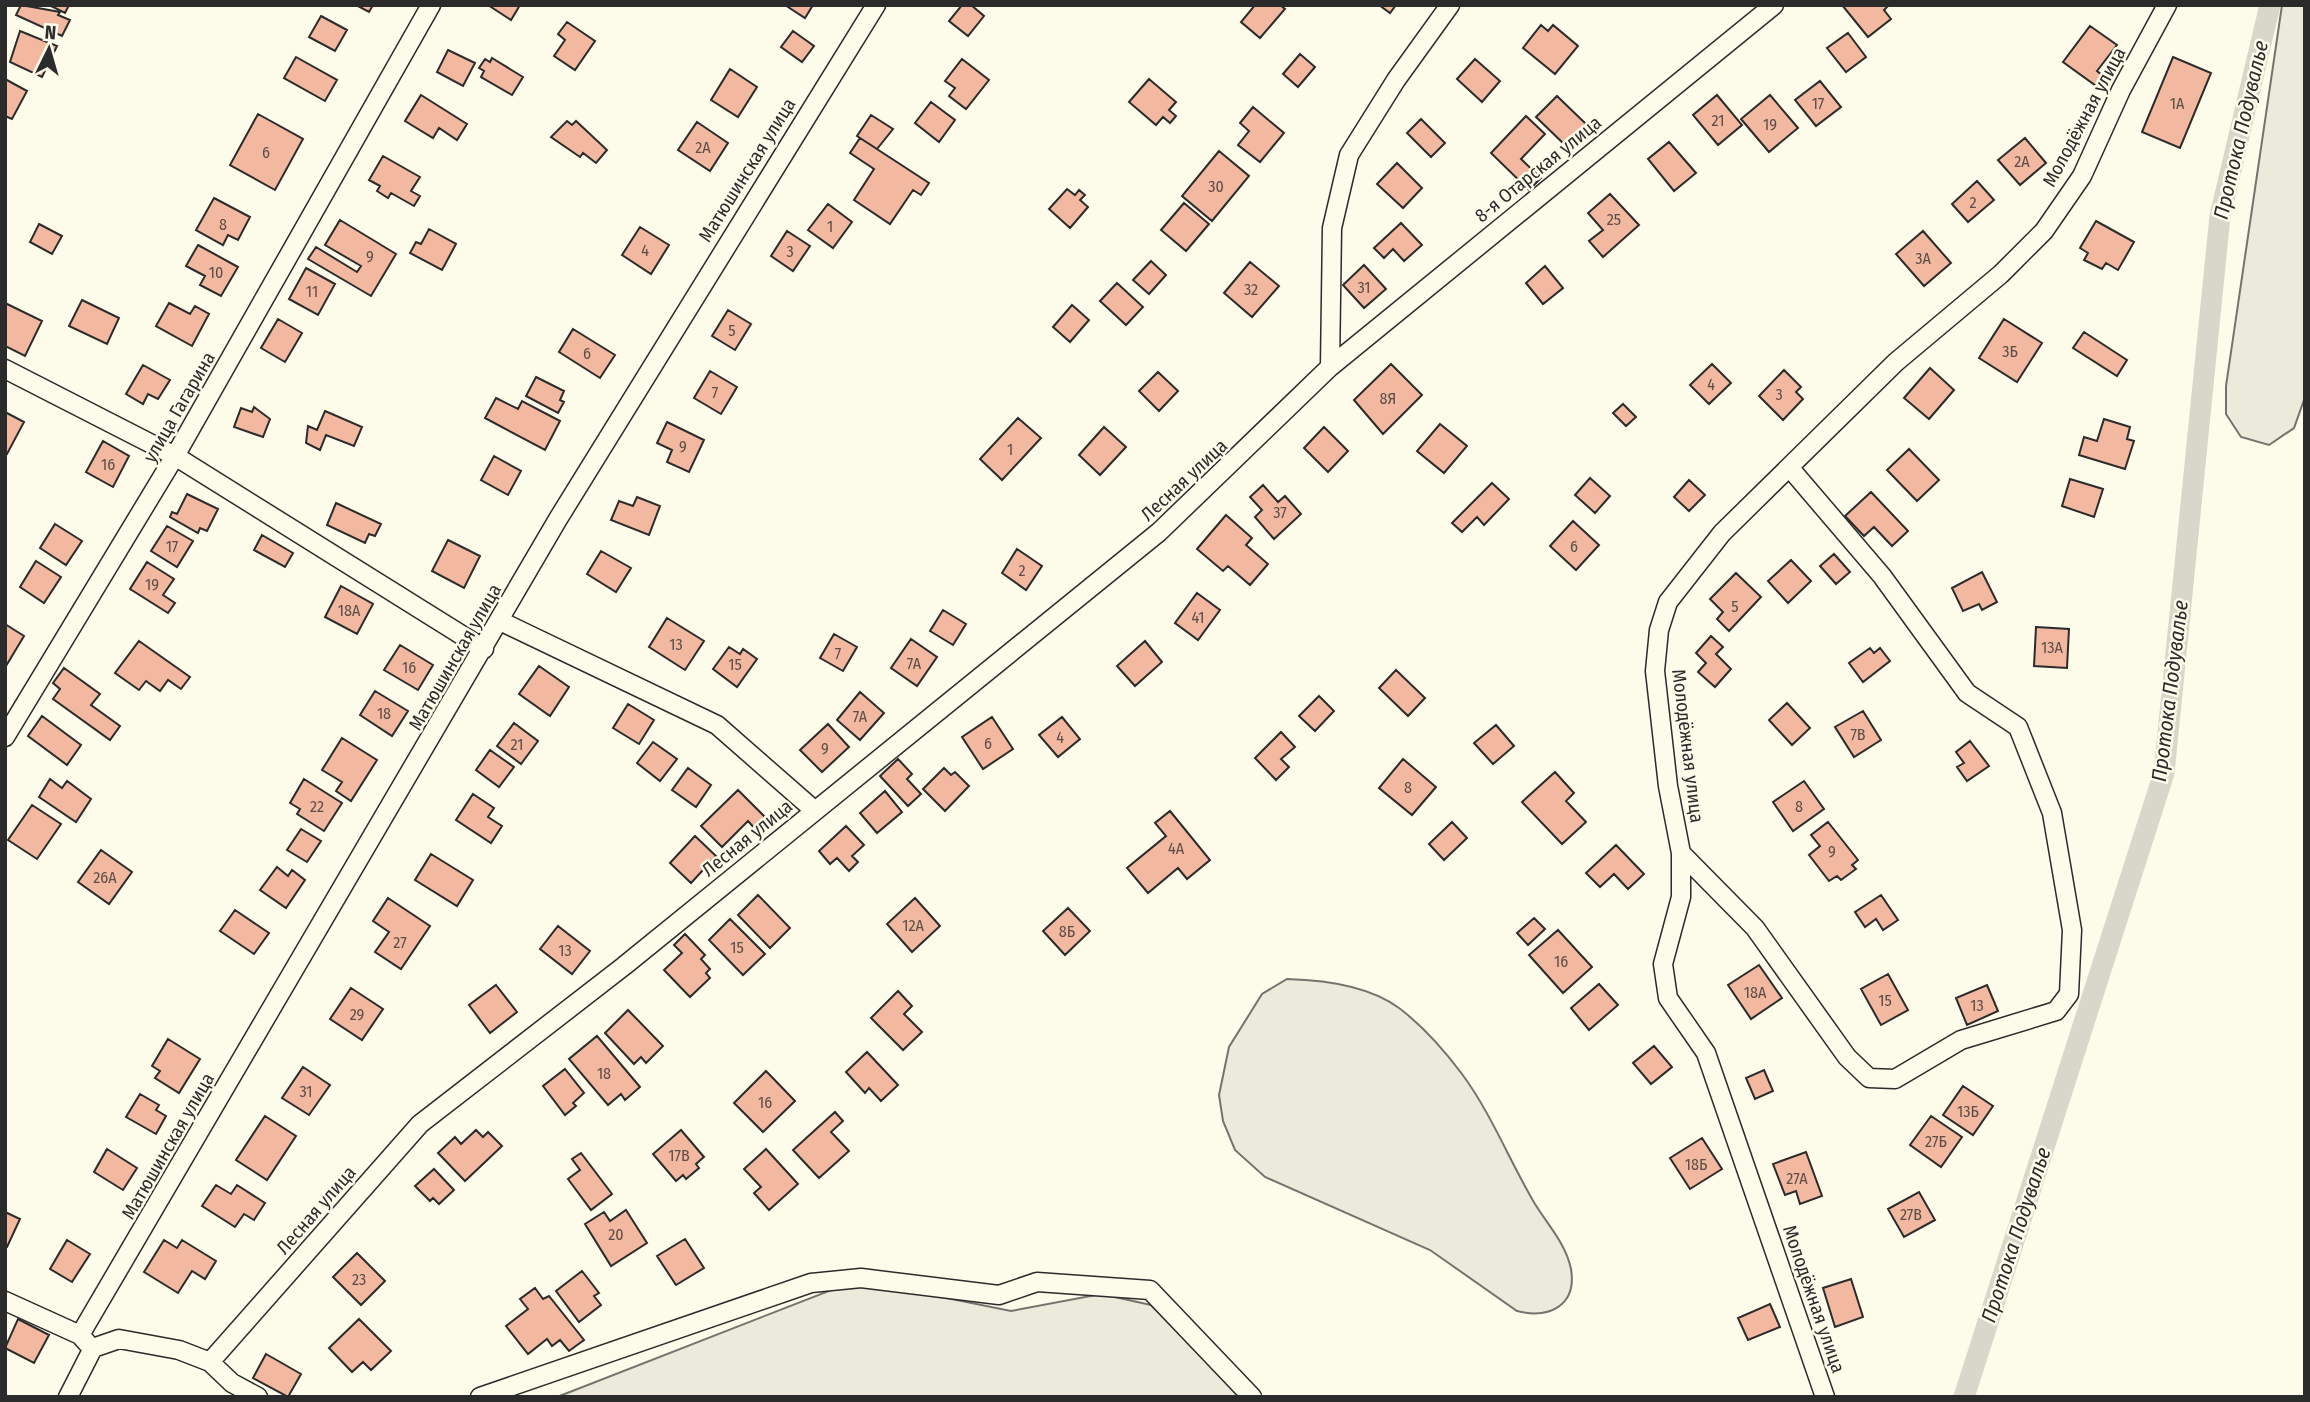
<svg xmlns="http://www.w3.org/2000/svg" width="2310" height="1402" font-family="'Fira Sans Condensed',sans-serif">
  <rect width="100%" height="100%" fill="#fdfbea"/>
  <path fill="#ecebdb" stroke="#74746e" stroke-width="2" d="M2282,5H2305V397L2294,428L2269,445L2241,437L2226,414V386Z
    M1287,979C1324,980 1368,985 1399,1008C1423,1026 1444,1050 1462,1074C1491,1113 1510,1162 1535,1204C1548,1225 1566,1244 1571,1269C1577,1306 1549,1319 1517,1311L1430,1250L1265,1177L1235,1150L1223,1121L1219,1095L1229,1047L1262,994Z
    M857,1280L1011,1311L1101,1294L1151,1305L1241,1397H557Z"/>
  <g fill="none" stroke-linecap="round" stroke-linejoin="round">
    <path stroke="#d8d7c9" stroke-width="21" d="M1964,1397L2164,773L2220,216L2270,5"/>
  </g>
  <path fill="#f2b8a0" stroke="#2b2b2b" stroke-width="2" d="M21,5L60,12L58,15L70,20L62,36L16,15Z
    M49,5H69L65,13Z
    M356,5H373L369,12Z
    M488,5H520L511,20Z
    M785,5H813L805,18Z
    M962,5H971L984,16L968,36L949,21Z
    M1255,5H1280L1285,9L1260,38L1241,22Z
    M1379,5H1396L1390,13Z
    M1842,5H1889L1884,10L1891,19L1868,37Z
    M321,16L347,30L335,51L309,37Z
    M567,22L595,41L575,70L554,56L565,40L558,34Z
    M1541,25L1548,31L1553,25L1578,46L1555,74L1523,48Z
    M2090,26L2117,45L2097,71L2106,78L2099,88L2063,62Z
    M20,31L57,46L42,77L10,62Z
    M793,31L814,46L802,62L781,47Z
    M1848,33L1866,57L1846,72L1827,48Z
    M448,50L475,63L463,86L437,72Z
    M1300,54L1315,67L1298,87L1283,74Z
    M296,57L337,80L325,101L284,78Z
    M2173,57L2211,73L2180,148L2142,132Z
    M492,58L523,77L512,95L481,77L484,71L479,68L485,59L490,62Z
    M962,59L989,80L966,109L949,96L955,88L945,81Z
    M1475,59L1500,81L1482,102L1457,79Z
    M730,69L757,87L738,117L711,100Z
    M5,79L27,91L12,119L5,116Z
    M1149,79L1176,102L1169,110L1176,116L1170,123L1163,117L1156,125L1129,102Z
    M1820,81L1841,107L1816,126L1795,100Z
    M421,95L467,124L457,140L439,128L433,138L405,121Z
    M1717,95L1742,125L1718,145L1693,115Z
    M1770,95L1798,128L1769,152L1741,119Z
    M1557,96L1586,124L1565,145L1536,117Z
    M931,102L955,120L939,142L915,123Z
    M1253,107L1284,133L1260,162L1238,145L1249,131L1240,123Z
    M258,114L303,139L275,190L230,165Z
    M871,115L893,129L877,149L857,136Z
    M1526,116L1545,134L1521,159L1541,178L1529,190L1491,153Z
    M1421,119L1445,143L1431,157L1407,133Z
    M567,121L572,125L576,121L607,150L596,163L583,153L580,157L551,137Z
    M697,122L728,143L710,171L678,150Z
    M860,138L929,183L921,195L913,190L890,224L854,200L874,169L850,153Z
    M2025,138L2046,163L2020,185L1998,160Z
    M1669,142L1696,173L1674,191L1648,159Z
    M1219,151L1249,176L1212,221L1182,196Z
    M383,156L420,177L411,191L420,196L414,206L391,193L388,198L377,191L380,186L369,180Z
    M1397,163L1422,188L1403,208L1377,184Z
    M1977,181L1994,200L1968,222L1952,204Z
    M1067,189L1075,195L1079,190L1085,195L1080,200L1088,207L1070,228L1049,209Z
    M1610,194L1639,225L1603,257L1589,241L1603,230L1588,213Z
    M214,198L250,217L238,240L228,235L223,245L196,230Z
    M1184,203L1209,224L1186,251L1161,230Z
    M828,204L852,222L833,248L808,230Z
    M340,220L396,254L371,296L308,259L316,247L357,272L361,266L325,245Z
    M2096,221L2134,242L2118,270L2106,263L2102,269L2084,260L2088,253L2080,248Z
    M1401,223L1422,245L1404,261L1393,249L1384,258L1374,248Z
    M39,224L62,236L52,254L30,242Z
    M640,227L669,245L651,274L622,255Z
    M429,229L456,244L442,270L410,253L416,242L421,244Z
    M787,231L810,246L793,271L771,256Z
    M1923,231L1951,263L1924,286L1896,254Z
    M198,245L238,267L221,296L200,285L205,276L186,266Z
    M1151,261L1166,275L1149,294L1133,280Z
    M1250,262L1279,286L1252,317L1224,293Z
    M1364,265L1386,289L1364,308L1343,285Z
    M1545,266L1563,288L1543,304L1526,283Z
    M306,268L335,284L318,315L289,299Z
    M1117,283L1143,307L1126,325L1100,301Z
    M82,300L119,318L107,344L69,326Z
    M5,303L42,321L25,356L5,346Z
    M169,303L190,314L195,306L209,314L192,346L156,326Z
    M1072,305L1089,320L1070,342L1053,327Z
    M728,310L751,324L735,350L712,336Z
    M278,319L302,333L285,362L261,348Z
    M2004,319L2042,343L2017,382L1979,358Z
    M573,329L615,355L600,378L559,352Z
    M2084,332L2127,360L2117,376L2073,348Z
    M1391,364L1422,395L1383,434L1354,400Z
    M1712,364L1731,383L1709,404L1690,385Z
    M143,365L170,380L158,399L148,394L143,404L126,394Z
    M1930,368L1954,390L1929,419L1904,398Z
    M1784,370L1801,387L1796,392L1803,399L1783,420L1759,396Z
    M710,371L737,387L721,414L694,398Z
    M1158,372L1178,391L1159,411L1139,391Z
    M536,377L564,391L560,400L564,402L558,413L526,396Z
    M496,398L518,409L522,401L560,421L545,450L485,418Z
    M1623,404L1636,417L1626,426L1613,413Z
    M254,407L270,419L263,437L234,427L241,408L252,412Z
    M325,411L362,427L354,446L326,435L320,450L306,443L308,426L317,430Z
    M5,412L24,422L7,454L5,453Z
    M1018,418L1041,438L1002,480L980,459Z
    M2104,419L2130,427L2127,439L2134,441L2125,469L2079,455L2084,437L2097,441Z
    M667,422L704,440L689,472L667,462L672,450L657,443Z
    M1440,424L1467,446L1444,473L1417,451Z
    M1104,427L1126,447L1100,475L1079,455Z
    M1324,427L1348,451L1328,472L1304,448Z
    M103,441L129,456L113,487L86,472Z
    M1909,449L1939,480L1917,501L1887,470Z
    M494,456L521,471L508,495L481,480Z
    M1590,478L1610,496L1595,513L1575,495Z
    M2070,479L2103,489L2094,517L2062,506Z
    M1689,480L1705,495L1689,511L1674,497Z
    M1492,483L1509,499L1484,525L1477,517L1462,532L1452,523Z
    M1263,485L1278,502L1285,496L1301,514L1274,539L1255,517L1262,510L1250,497Z
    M1871,492L1908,531L1892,546L1874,527L1864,536L1845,516Z
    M187,494L218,509L207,531L200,528L198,533L170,517L172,512L177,514Z
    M637,497L660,506L649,535L611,520L619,501L633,506Z
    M336,503L381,524L375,536L369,534L365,543L327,525Z
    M1226,515L1252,538L1246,545L1268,564L1250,585L1228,566L1223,571L1197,549Z
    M1573,521L1599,545L1576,570L1550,546Z
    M55,524L82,541L66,565L40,548Z
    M167,526L193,541L177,567L151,551Z
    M262,535L293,553L285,567L254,550Z
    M448,540L480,556L464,588L432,571Z
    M1017,549L1042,566L1026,590L1002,573Z
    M601,551L631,568L616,592L587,574Z
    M1834,554L1850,572L1836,584L1820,566Z
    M1791,560L1811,581L1788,603L1768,581Z
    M36,561L61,577L44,603L20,587Z
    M147,562L174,579L163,595L175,603L168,613L130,589Z
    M1982,572L1997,602L1982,610L1979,604L1963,611L1952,588Z
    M1736,573L1761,597L1729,631L1717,619L1723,612L1710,599Z
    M341,586L373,604L357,634L325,617Z
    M1197,593L1220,610L1198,640L1175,623Z
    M943,610L966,624L953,645L930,631Z
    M667,618L704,641L685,670L649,647Z
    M5,624L24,636L6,666H5Z
    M2036,627L2069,629L2067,668L2034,666Z
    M834,634L857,647L843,671L820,658Z
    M1711,636L1723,647L1716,654L1731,669L1715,687L1698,672L1706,663L1696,653Z
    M911,639L937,657L917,686L891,668Z
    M139,641L190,677L181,689L168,680L160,691L146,681L139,690L115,673Z
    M1145,641L1162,662L1135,686L1117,666Z
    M400,645L433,665L418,690L384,670Z
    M729,647L740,654L743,649L757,659L737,687L713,669Z
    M1870,648L1874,653L1880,648L1890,661L1863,682L1849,663Z
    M539,666L569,687L550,716L519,694Z
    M64,668L100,694L91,705L120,726L110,740L53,699L60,689L53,683Z
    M1396,670L1425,698L1408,716L1379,688Z
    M375,691L408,711L392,736L360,715Z
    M860,692L884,713L860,740L837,720Z
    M1319,696L1334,711L1315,731L1299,716Z
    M1787,703L1810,728L1792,745L1769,720Z
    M628,704L654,720L639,744L613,728Z
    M1863,711L1881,740L1854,757L1835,727Z
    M42,716L81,745L67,765L28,736Z
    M992,717L1013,749L983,769L962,737Z
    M1062,717L1080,739L1058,757L1039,735Z
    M514,723L538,741L521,764L497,746Z
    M828,724L849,747L822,772L800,750Z
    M1496,725L1514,746L1493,764L1474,743Z
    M1281,732L1295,747L1281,759L1289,767L1276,780L1255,758Z
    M342,738L377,760L351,801L336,791L342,782L322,770Z
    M1970,741L1989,766L1967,781L1957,767L1964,763L1956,752Z
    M653,742L677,759L660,781L637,763Z
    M490,750L514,767L499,787L476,770Z
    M898,759L912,774L907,779L921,794L908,806L880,776Z
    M1403,759L1436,787L1412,815L1379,788Z
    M688,768L711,785L696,807L672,790Z
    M944,768L951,775L955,772L969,786L945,811L923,789Z
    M1555,772L1574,793L1566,801L1586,822L1562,844L1522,802Z
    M50,779L62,788L67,781L91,799L76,822L39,797Z
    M304,779L342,803L324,831L297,814L300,809L290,803Z
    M1804,781L1824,809L1793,831L1773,802Z
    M738,790L767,819L756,830L748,821L722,847L701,826Z
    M885,791L902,812L877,833L860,813Z
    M473,794L494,808L488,817L502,826L491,843L456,820Z
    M32,805L61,824L37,859L8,840Z
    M1170,811L1210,860L1187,879L1178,868L1148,893L1127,868L1166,836L1155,823Z
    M1452,822L1467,838L1444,860L1429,844Z
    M1828,822L1858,860L1852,865L1856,869L1841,880L1837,876L1829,881L1809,855L1820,846L1811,835Z
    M846,826L864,845L852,856L858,862L849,871L837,858L830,864L819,851Z
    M301,829L321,841L307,862L287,850Z
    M695,836L716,856L691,883L670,863Z
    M1616,845L1644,874L1628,889L1614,874L1600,887L1586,873Z
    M101,850L132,872L109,904L78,882Z
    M431,854L473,880L457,906L415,880Z
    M277,867L288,876L292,870L305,880L286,908L260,890Z
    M758,895L790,928L770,948L738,915Z
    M1881,895L1898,920L1883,930L1876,919L1865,927L1855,912Z
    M388,898L430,926L401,969L375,952L389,932L373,921Z
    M915,898L940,926L912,952L887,924Z
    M1068,908L1090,931L1065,955L1043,931Z
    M235,910L269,933L254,954L220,931Z
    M1534,918L1545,929L1528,945L1517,933Z
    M730,919L765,954L743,975L709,940Z
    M558,926L590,951L572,974L540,949Z
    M1558,930L1592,967L1563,993L1529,955Z
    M685,934L705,955L701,959L710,969L706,973L710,978L690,997L664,970L682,953L674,945Z
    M1759,965L1782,998L1751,1019L1728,985Z
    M1888,974L1908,1010L1881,1025L1861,989Z
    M1599,984L1618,1005L1589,1030L1571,1008Z
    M496,985L517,1012L490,1033L469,1005Z
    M1987,985L1998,1011L1967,1025L1956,998Z
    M351,988L383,1009L362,1040L330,1019Z
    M898,991L912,1006L904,1014L922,1032L903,1050L871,1018Z
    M628,1010L663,1046L646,1063L641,1057L634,1064L605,1033Z
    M597,1036L640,1087L625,1100L621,1094L608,1105L569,1059Z
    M168,1039L200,1059L179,1093L155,1078L160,1071L152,1066Z
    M1654,1046L1672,1067L1651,1084L1633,1063Z
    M867,1052L898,1085L881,1101L869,1088L865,1093L846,1072Z
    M303,1067L330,1085L309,1115L282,1098Z
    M565,1069L584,1093L573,1103L576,1106L565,1115L543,1086Z
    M1764,1070L1773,1091L1755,1099L1746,1078Z
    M766,1071L795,1101L763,1132L734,1103Z
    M1963,1086L1993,1106L1973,1135L1943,1115Z
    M140,1094L159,1105L156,1110L166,1116L156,1134L126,1117Z
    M835,1112L843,1121L831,1132L849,1151L819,1178L793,1150Z
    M265,1116L296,1136L267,1180L236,1160Z
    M1931,1116L1962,1137L1941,1167L1910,1145Z
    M476,1130L483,1137L488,1132L502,1146L465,1181L438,1153L455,1137L461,1144Z
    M681,1130L704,1157L696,1164L699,1168L686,1179L683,1175L676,1181L653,1154Z
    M1702,1138L1722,1169L1690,1189L1670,1158Z
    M107,1149L137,1168L123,1190L94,1172Z
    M766,1149L798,1184L769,1210L754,1193L761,1187L744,1169Z
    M1806,1152L1822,1196L1800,1204L1796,1191L1785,1195L1773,1164Z
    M581,1153L612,1194L591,1210L568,1179L580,1170L572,1159Z
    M434,1169L454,1190L439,1204L433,1198L430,1201L415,1186Z
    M216,1185L231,1194L237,1185L265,1203L254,1220L244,1214L235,1227L202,1206Z
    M1919,1192L1935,1220L1904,1237L1888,1209Z
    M626,1210L647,1243L611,1266L585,1224L604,1212L610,1221Z
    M5,1212L20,1219L7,1247H5Z
    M685,1239L704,1268L676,1285L657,1256Z
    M67,1240L90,1254L72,1282L50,1269Z
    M164,1240L177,1248L182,1240L216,1261L205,1279L192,1271L178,1293L144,1272Z
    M357,1253L385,1281L361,1305L333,1277Z
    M582,1271L599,1293L594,1296L601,1305L579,1322L556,1291Z
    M1851,1279L1863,1317L1835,1327L1823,1288Z
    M535,1288L543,1299L549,1296L584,1340L569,1351L560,1340L552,1346L547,1339L528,1354L506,1326L528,1309L520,1299Z
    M1770,1304L1780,1327L1748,1340L1738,1318Z
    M18,1319L49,1335L34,1363L5,1348Z
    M359,1319L391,1351L371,1370L363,1362L352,1372L329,1348Z
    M266,1354L301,1374L288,1397L253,1378Z"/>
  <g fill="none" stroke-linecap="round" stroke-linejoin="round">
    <g stroke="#2b2b2b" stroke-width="21">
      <path id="minor" d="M1330,367L1332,228L1349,155L1396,80L1450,5
        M5,369L175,456L484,649
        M500,621L717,725L814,810
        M5,737L175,456L431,5
        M1681,853L1755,928L1847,1057L1869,1078L1895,1079L1961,1040L2056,1011L2069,994L2072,930L2052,813L2018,727L1967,693L1882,576L1789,467
        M5,1301L80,1335L88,1344
        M80,1335L558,519L876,5
        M210,1362L420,1124L624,966L1159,532L1330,367L1774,5
        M68,1397L93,1348L119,1339L179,1350L210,1362L232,1383L258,1397
        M480,1397L811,1283L861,1278L999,1295L1037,1282L1150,1290L1252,1397
        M1825,1397L1706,1053L1668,998L1663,964L1681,897V853L1668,786L1655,671L1659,630L1668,602L1722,533L1896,362L2001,274L2044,231L2082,176L2121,90L2167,5"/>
    </g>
    <use href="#minor" stroke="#fdfbea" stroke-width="18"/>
  </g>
  <g text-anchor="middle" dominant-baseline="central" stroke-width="5" stroke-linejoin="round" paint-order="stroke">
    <g font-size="16" fill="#5d4e48">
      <text x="1818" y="103">17</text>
      <text x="2177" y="103">1А</text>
      <text x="1718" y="120">21</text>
      <text x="1770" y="124">19</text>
      <text x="703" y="147">2А</text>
      <text x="266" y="152">6</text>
      <text x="2022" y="161">2А</text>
      <text x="1216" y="186">30</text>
      <text x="1973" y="202">2</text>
      <text x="1614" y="219">25</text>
      <text x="223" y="224">8</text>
      <text x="830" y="226">1</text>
      <text x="645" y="250">4</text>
      <text x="790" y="251">3</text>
      <text x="370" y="256">9</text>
      <text x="1923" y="258">3А</text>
      <text x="216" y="272">10</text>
      <text x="1364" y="287">31</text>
      <text x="1251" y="289">32</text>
      <text x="312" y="291">11</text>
      <text x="732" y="330">5</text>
      <text x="2010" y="351">3Б</text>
      <text x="587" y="353">6</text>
      <text x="1711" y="384">4</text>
      <text x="715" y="392">7</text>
      <text x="1779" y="394">3</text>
      <text x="1388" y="398">8Я</text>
      <text x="683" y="446">9</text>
      <text x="1010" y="449">1</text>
      <text x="108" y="464">16</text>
      <text x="1280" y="512">37</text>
      <text x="172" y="546">17</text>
      <text x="1574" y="546">6</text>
      <text x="1022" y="570">2</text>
      <text x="152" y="584">19</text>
      <text x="1735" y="606">5</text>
      <text x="349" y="610">18А</text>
      <text x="1198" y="617">41</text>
      <text x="676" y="644">13</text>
      <text x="2052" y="647">13А</text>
      <text x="838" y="653">7</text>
      <text x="914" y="663">7А</text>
      <text x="735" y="664">15</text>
      <text x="409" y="667">16</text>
      <text x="384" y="713">18</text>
      <text x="860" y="716">7А</text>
      <text x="1858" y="734">7В</text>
      <text x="1060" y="737">4</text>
      <text x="988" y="743">6</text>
      <text x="517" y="744">21</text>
      <text x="825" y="748">9</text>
      <text x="1408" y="787">8</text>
      <text x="317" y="806">22</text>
      <text x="1799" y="806">8</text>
      <text x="1176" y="848">4А</text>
      <text x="1832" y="851">9</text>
      <text x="105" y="877">26А</text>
      <text x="913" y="925">12А</text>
      <text x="1067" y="931">8Б</text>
      <text x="400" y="942">27</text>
      <text x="737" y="947">15</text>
      <text x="565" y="950">13</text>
      <text x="1561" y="961">16</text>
      <text x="1755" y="992">18А</text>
      <text x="1885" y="1000">15</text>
      <text x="1977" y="1005">13</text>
      <text x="357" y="1014">29</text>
      <text x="604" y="1073">18</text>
      <text x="306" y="1091">31</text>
      <text x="765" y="1102">16</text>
      <text x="1968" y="1111">13Б</text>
      <text x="1936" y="1141">27Б</text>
      <text x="679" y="1155">17В</text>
      <text x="1696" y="1164">18Б</text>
      <text x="1797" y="1178">27А</text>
      <text x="1911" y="1214">27В</text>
      <text x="616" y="1234">20</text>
      <text x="359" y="1279">23</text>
    </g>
    <g font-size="19" fill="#2b2b2b" stroke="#fdfbea">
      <text transform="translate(2084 117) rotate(-62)">Молодёжная улица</text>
      <text transform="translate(1538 169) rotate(-39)">8-я Отарская улица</text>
      <text transform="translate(747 170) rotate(-58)">Матюшинская улица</text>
      <text transform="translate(179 407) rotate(-60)">улица Гагарина</text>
      <text transform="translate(1184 480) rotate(-43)">Лесная улица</text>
      <text transform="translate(455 657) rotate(-60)">Матюшинская улица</text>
      <text transform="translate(1688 746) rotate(83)">Молодёжная улица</text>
      <text transform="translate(747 838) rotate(-39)">Лесная улица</text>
      <text transform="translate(168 1146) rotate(-60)">Матюшинская улица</text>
      <text transform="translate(316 1210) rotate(-49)">Лесная улица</text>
      <text transform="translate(1814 1299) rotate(71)">Молодёжная улица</text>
    </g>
    <g font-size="21" font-style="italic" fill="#2b2b2b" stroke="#fdfbea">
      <text transform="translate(2241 130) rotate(-77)">Протока Подувалье</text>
      <text transform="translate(2170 691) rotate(-83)">Протока Подувалье</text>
      <text transform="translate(2016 1235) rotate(-72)">Протока Подувалье</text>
    </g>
  </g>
  <rect width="2310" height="1402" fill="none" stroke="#2b2b2b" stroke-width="14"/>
  <g transform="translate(49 49) rotate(5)" stroke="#fdfbea" stroke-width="5" paint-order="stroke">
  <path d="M0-5L12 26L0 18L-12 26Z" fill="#2b2b2b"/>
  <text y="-10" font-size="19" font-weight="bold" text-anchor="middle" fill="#2b2b2b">N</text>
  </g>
</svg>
